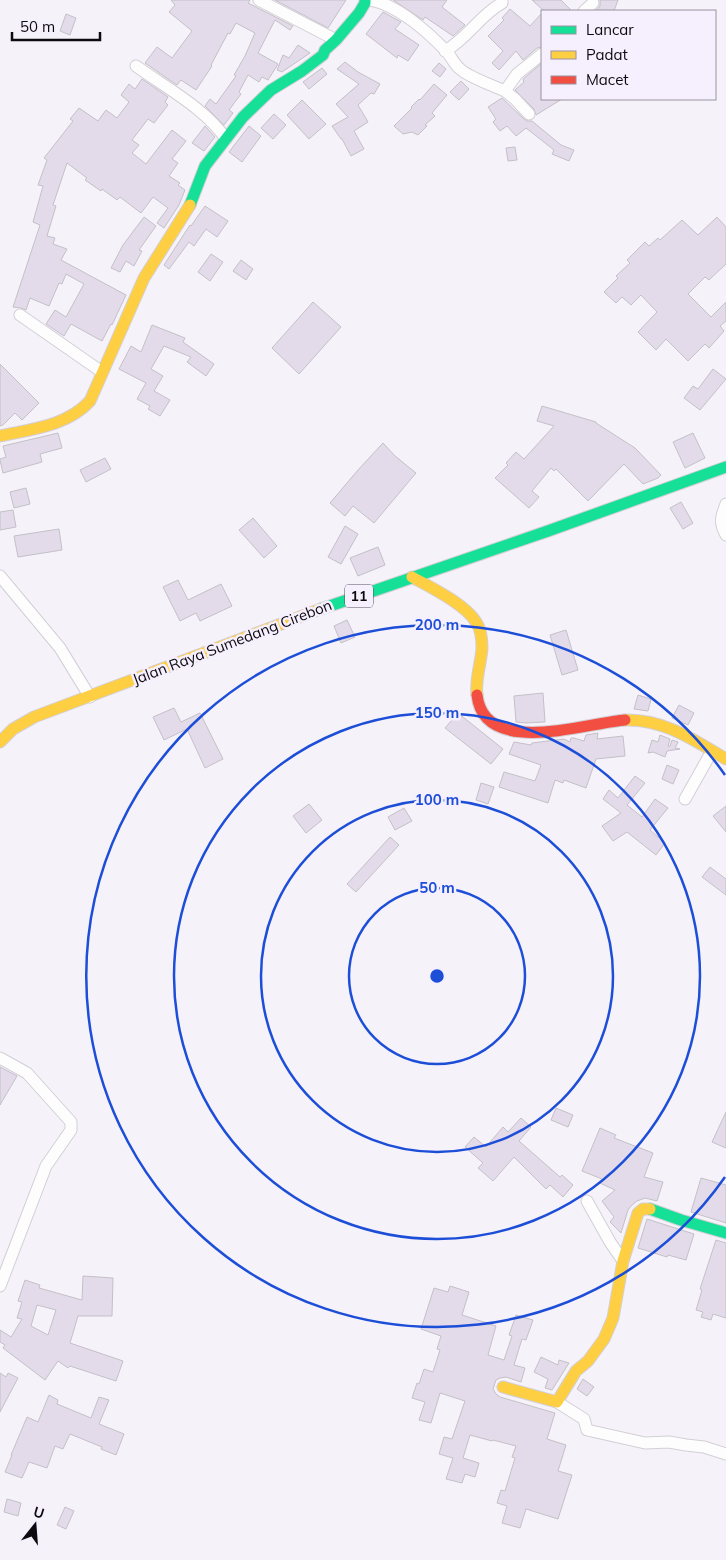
<svg xmlns="http://www.w3.org/2000/svg" width="726" height="1560" font-family="Mulish,sans-serif">
  <rect width="100%" height="100%" fill="#f6f2fa"/>
  <path fill="#e3dbea" stroke="#c4c0c7" fill-rule="evenodd" d="M171,0H250L248,3L293,26L290,30L275,20L258,53L278,64L268,80L262,77L259,82L248,75L239,92L241,94L229,110L233,113L224,125L205,106L210,99L216,104L236,76L234,75L245,56L255,33L236,23L230,34L228,33L211,65L212,66L196,90L181,80L177,85L145,63L157,47L172,58L192,31L169,12L175,5Z
    M275,0H346L328,28Z
    M393,0H447L442,7L465,25L453,36L425,17L423,20Z
    M532,0H561L572,11H544Z
    M600,0H618L614,11H596L600,6Z
    M510,9L530,26L542,13V47L537,48L523,60L516,51L499,70L492,63L503,51L488,36L504,20L502,18Z
    M383,12L401,22L395,29L419,45L408,61L398,55L397,58L366,34Z
    M66,14L76,18L70,35L60,31Z
    M298,45L310,53L282,72L277,70L283,55L289,58Z
    M345,62L358,72L380,84L374,94L371,93L358,105L368,122L354,131L364,149L351,156L342,139H341L332,126L348,117L336,104L359,84L337,69Z
    M439,63L446,69L440,77L432,71Z
    M542,63V99H562L536,115L534,109L515,90L524,82L523,79Z
    M322,68L327,74L309,89L303,82Z
    M142,79L168,97L165,102L168,105L154,123L148,119L132,140L139,145L132,153L146,164L172,130L186,141L172,159L178,163L169,176L180,183L178,185L185,190L179,205L164,228L157,223L168,208L153,197L141,213L120,197L117,200L102,189L101,191L85,180L87,178L67,163L53,205L56,206L47,236L55,238L53,244L67,249L61,260L126,295L112,325L111,324L102,341L71,324L64,336L46,324L55,310L66,317L84,284L66,274L62,284L59,283L49,306L30,298L26,310L21,308L13,307L40,225L33,222L43,186L38,185L47,160L44,158L73,121L70,119L79,108L98,121L106,110L117,118L129,102L121,95L129,84L135,89Z
    M461,81L469,89L459,100L450,92Z
    M434,84L447,95L432,113L435,116L425,125L427,126L418,135L412,132L403,134L394,126L412,108L411,107L419,99L420,100Z
    M502,98L524,119L527,121H532L561,145L574,150L569,161L552,154L554,150L526,128L516,136L507,126L500,131L493,122L496,119L488,107Z
    M302,100L326,124L309,139L287,115Z
    M274,114L286,125L273,139L261,128Z
    M205,126L215,137L204,151L192,143Z
    M249,126L261,136L242,162L229,152Z
    M515,147L517,160L508,161L506,148Z
    M205,206L228,221L217,237L206,229L194,246L189,242L169,269L164,265L190,225L191,226Z
    M144,217L156,226L139,250L142,251L134,266L126,261L120,272L111,268L123,245Z
    M717,217L726,227V264L709,280L705,277L688,294L711,317L726,302V321L720,326L724,331L709,348L705,344L688,361L666,339L656,350L638,332L657,312L641,295L631,305L622,297L616,303L604,292L618,278L616,276L630,263L627,260L645,242L649,246L658,238L660,240L682,220L698,235Z
    M211,254L223,262L210,281L198,272Z
    M241,260L253,269L246,280L233,271Z
    M313,302L341,327L299,374L272,348Z
    M152,325L185,338L183,342L214,364L206,376L187,362L191,357L164,346L151,369L163,376L154,391L170,400L160,416L148,409L150,406L137,399L146,383L119,369L131,346L141,352Z
    M0,364L39,403L22,420L15,413L3,425L0,426Z
    M713,369L726,379L700,410L684,398L693,386L698,389Z
    M542,406L596,422V423L635,448L661,475L658,478L643,484L624,464L588,501L556,469L554,471L551,468L532,491L539,497L529,508L495,478L508,465L506,463L516,452L524,459L554,426L537,421Z
    M58,433L62,448L40,454L42,462L3,473L0,460V459L6,457L3,446Z
    M693,433L705,458L685,468L673,442Z
    M383,443L395,456L416,473L374,523L353,506L345,516L330,503L358,470Z
    M105,458L111,469L86,482L80,470Z
    M26,488L30,504L14,508L10,492Z
    M681,502L693,523L683,529L670,508Z
    M13,510L16,527L0,530V512Z
    M253,518L277,546L264,558L239,530Z
    M345,526L358,534L341,564L328,557Z
    M59,529L62,550L18,557L14,536Z
    M378,547L385,565L358,576L350,558Z
    M178,580L188,600L221,584L232,606L200,621L196,613L180,621L163,587Z
    M347,620L355,637L341,643L334,626Z
    M566,630L578,670L562,675L550,635Z
    M543,693L545,722L526,723L516,722L514,696Z
    M638,695L651,699L648,711L634,709Z
    M679,705L694,713L688,725L672,718Z
    M174,708L181,722L200,713L223,759L205,768L187,729L164,740L153,717Z
    M458,713L503,749L491,764L445,728Z
    M598,733L597,739L623,736L625,756L596,759L586,788L564,780L563,783L555,780L548,803L499,787L504,772L535,781L541,765L509,754L514,742L531,745L532,743L564,739L570,742L571,738H574L584,741L586,735Z
    M660,735L670,739L668,746H670L672,740L678,742L675,748L680,749L667,751L665,757L653,752L648,753L652,740L658,742Z
    M667,765L679,770L673,784L662,779Z
    M635,776L645,783L627,805L642,817L655,799L668,808L650,830L665,843L656,855L627,832L613,841L602,826L621,813L603,799L609,790L618,798Z
    M481,783L494,787L488,804L476,800Z
    M309,804L322,820L306,833L293,816Z
    M726,806V832L713,816Z
    M404,808L412,821L395,830L388,817Z
    M390,837L399,845L356,892L347,884Z
    M710,867L726,879V895L702,877Z
    M0,1067L17,1076L0,1105Z
    M556,1108L573,1115L568,1127L551,1120Z
    M726,1112V1148L712,1142Z
    M521,1118L531,1127L519,1141L560,1177L562,1175L573,1185L563,1197L550,1185L546,1189L514,1157L493,1181L478,1168L483,1163L465,1147L474,1137L486,1147L503,1127L508,1132Z
    M600,1128L616,1135L614,1138L653,1153L644,1177L663,1182L657,1201L645,1198L637,1201L631,1206L628,1210L621,1233L610,1222L614,1217L602,1201L615,1190L600,1183L602,1179L582,1171Z
    M701,1178L726,1185V1223L691,1212Z
    M647,1219L694,1234L686,1260L668,1255L667,1257L638,1248Z
    M716,1240L726,1243V1318L713,1314L711,1320L701,1317L703,1312L696,1310L702,1290L700,1289Z
    M83,1276L113,1278L112,1316H78L70,1343L123,1361L116,1381L70,1366L68,1368L58,1361L45,1380L3,1348L5,1345L0,1342V1330L11,1337L22,1319L17,1318L22,1302L18,1301L25,1280L40,1285L39,1288L82,1300ZM37,1305L56,1310L48,1335L31,1326Z
    M450,1286L469,1292L462,1315L496,1326L488,1355L504,1360L512,1336L509,1335L516,1315L533,1320L526,1340L522,1339L514,1365L525,1368L521,1382L506,1377L500,1378L496,1380L493,1389L496,1394L500,1397L555,1413L547,1439L566,1445L558,1471L572,1475L558,1519L526,1509L520,1528L502,1523L507,1506L497,1503L501,1490L505,1491L515,1458L512,1457L516,1446L493,1440L492,1441L470,1435L463,1458L479,1463L475,1477L465,1474L462,1483L446,1479L453,1458L439,1454L444,1437L452,1439L465,1401L440,1393L431,1423L419,1420L425,1402L412,1398L417,1383L419,1384L424,1369L433,1372L440,1350L437,1349L441,1336L421,1329L434,1288L448,1292Z
    M541,1357L558,1365L559,1360L569,1363L552,1390L545,1388L548,1379L534,1372Z
    M0,1373L6,1377L8,1373L18,1378L0,1412Z
    M583,1379L594,1387L587,1396L577,1389Z
    M49,1395L58,1400L57,1404L91,1418L99,1397L109,1400L99,1424L124,1434L116,1455L101,1449L102,1447L70,1434L63,1449L55,1446L47,1468L29,1462L22,1478L5,1472L12,1455H11L27,1417L38,1422Z
    M7,1499L21,1503L18,1516L4,1512Z
    M65,1507L74,1511L66,1529L57,1525Z"/>
  <g fill="none" stroke-linecap="round" stroke-linejoin="round">
    <g stroke="#d2cfd5" stroke-width="13">
      <path id="street" d="M259,0L336,40
        M371,0C397,5 427,31 446,51C451,56 454,64 460,69C470,78 492,85 505,91L517,74L542,54
        M584,11L593,3
        M445,51C468,38 480,15 502,3V0
        M136,66C165,87 206,109 226,139
        M505,91L515,99L529,114
        M20,315L102,372
        M726,504C721,517 719,522 726,535
        M0,576L60,648L90,697
        M685,799L712,751
        M0,1058L27,1073L71,1122V1130L46,1166L0,1286
        M587,1201L610,1242L623,1261
        M557,1402L584,1419L587,1430L645,1443L669,1442L686,1445L704,1447L726,1454"/>
    </g>
    <g stroke="#d2cfd5" stroke-width="13">
      <path id="fast" d="M190,205L205,166L243,117L271,90L302,71L323,55L325,50L336,40L359,13L365,3V0
        M321,609L548,531L726,467
        M650,1209L681,1220L726,1233"/>
    </g>
    <g stroke="#d2cfd5" stroke-width="13">
      <path id="slow" d="M0,436C32,429 67,426 90,401L144,278L190,205
        M412,577C430,587 465,604 476,622C481,629 482,639 482,648C481,664 475,679 477,695
        M625,720C664,719 694,740 726,759
        M0,742L13,729L34,717L321,609
        M503,1387L557,1402L576,1371L588,1361L604,1339L613,1318L623,1261L638,1213L643,1209H650"/>
    </g>
    <g stroke="#d2cfd5" stroke-width="13">
      <path id="jam" d="M477,695C484,758 586,723 625,720"/>
    </g>
    <use href="#street" stroke="#fefdfe" stroke-width="11"/>
    <use href="#fast" stroke="#16e098" stroke-width="11"/>
    <use href="#slow" stroke="#ffcf43" stroke-width="11"/>
    <use href="#jam" stroke="#f24e42" stroke-width="11"/>
  </g>
  <g fill="none" stroke="#1d4ed8" stroke-width="2.5">
    <circle cx="437" cy="976" r="88"/>
    <circle cx="437" cy="976" r="176"/>
    <circle cx="437" cy="976" r="263"/>
    <path d="M725 1177A351 351 0 1 1 725 775"/>
  </g>
  <g text-anchor="middle" dominant-baseline="central" stroke-width="5" stroke-linejoin="round" paint-order="stroke">
    <rect fill="#f6effd" stroke="#534f56" stroke-width="1" x="345" y="584.5" width="28" height="23" rx="4"/>
    <g font-size="14" font-weight="bold" fill="#0d0b0f">
      <text x="359" y="596">11</text>
    </g>
    <g font-size="15" fill="#0d0b0f" stroke="#f6effd">
      <text transform="translate(232 642) rotate(-21)">Jalan Raya Sumedang Cirebon</text>
    </g>
  </g>
  <circle cx="437" cy="976" r="8" fill="#1d4ed8" stroke="#f6effd" stroke-width="2.5"/>
  <g font-size="15" text-anchor="middle" font-weight="bold" fill="#1d4ed8" stroke="#f6effd" stroke-width="5" stroke-linejoin="round" paint-order="stroke">
    <text x="437" y="630">200 m</text>
    <text x="437" y="718">150 m</text>
    <text x="437" y="805">100 m</text>
    <text x="437" y="893">50 m</text>
  </g>
  <rect x="541" y="10" width="175" height="90" fill="#f6effd" stroke="#99949e"/>
  <rect x="551" y="26" width="25" height="8" fill="#16e098" stroke="#99949e"/>
  <text x="586" y="35" font-size="15" fill="#0d0b0f">Lancar</text>
  <rect x="551" y="51" width="25" height="8" fill="#ffcf43" stroke="#99949e"/>
  <text x="586" y="60" font-size="15" fill="#0d0b0f">Padat</text>
  <rect x="551" y="76" width="25" height="8" fill="#f24e42" stroke="#99949e"/>
  <text x="586" y="85" font-size="15" fill="#0d0b0f">Macet</text>
  <g transform="translate(35 1525) rotate(17)" stroke="#f6effd" stroke-width="4" paint-order="stroke">
  <path d="M0-4L9 19L0 12L-9 19Z" fill="#0d0b0f"/>
  <text y="-8" font-size="14" font-weight="bold" text-anchor="middle" fill="#0d0b0f">U</text>
  </g>
  <path d="M12 32v8h88v-8" fill="none" stroke="#0d0b0f" stroke-width="2.5"/>
  <text x="20" y="32" font-size="15" fill="#0d0b0f" stroke="#f6effd" stroke-width="4" paint-order="stroke">50 m</text>
</svg>
